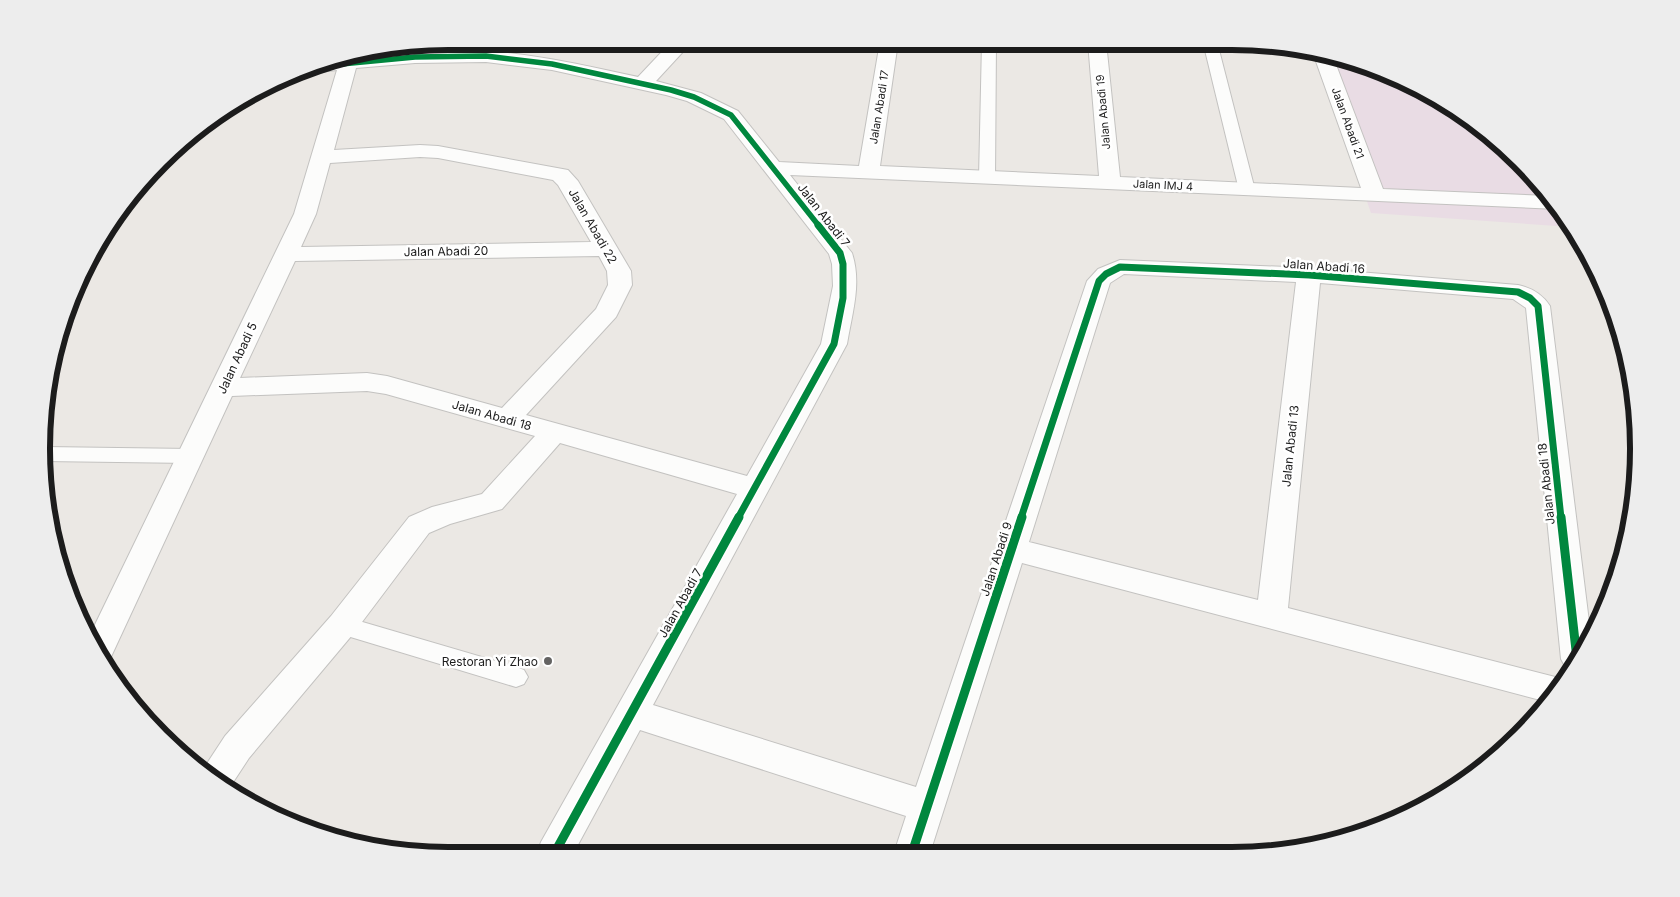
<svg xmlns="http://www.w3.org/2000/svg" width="1680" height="897" font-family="Inter,sans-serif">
  <rect width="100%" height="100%" fill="#ebe8e4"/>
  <path fill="#e9dce4" d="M1314,51L1337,55L1412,83L1480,126L1538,180L1571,227L1371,213Z"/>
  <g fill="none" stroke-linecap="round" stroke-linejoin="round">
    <g stroke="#c3c2c0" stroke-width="2">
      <path id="lane" d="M982,42H996L995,178L992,181H982L979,178Z
        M1203,42H1217L1255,190L1253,193H1241L1239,190Z
        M45,447L191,449L198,451L201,456L198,461L191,463L44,461Z
        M342,616L516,667L524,670L528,677L524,684L516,687L334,632L331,625L334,618Z"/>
    </g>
    <g stroke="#c3c2c0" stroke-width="2">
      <path id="street" d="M672,41L692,42L656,81L701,93L738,111L779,162L859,166L880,42H898L880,166L1099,176L1088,42H1106L1120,177L1361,188L1313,53L1314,51L1332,54L1383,189L1549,196L1558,209L790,175L852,253C862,284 852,313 847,344L653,705L916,787L1087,281L1098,269L1120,260L1309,268L1518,285C1532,288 1542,294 1550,306L1591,638L1569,670L1566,668L1561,659L1526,308L1513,299L1320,283L1288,608L1563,679L1548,702L1022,563L930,853H894L906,816L640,730L573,854L536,855L541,842L737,494L560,443L502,509L450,524L429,533L353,634L249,758L230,787L204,768L225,736L331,616L409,517L432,507L482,494L535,436L386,394L367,391L232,396L110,659L106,661L89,637L294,214L337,70L310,73L303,71C326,58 352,57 377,55C413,52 451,48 487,51C539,55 588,66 638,77ZM486,62L552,70L666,95L687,101L724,119L829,254L832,264L833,286L821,344L747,476L526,415L616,317L632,285L631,271L578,181L568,170L438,146L420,145L334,150L356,68L415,63ZM420,157L438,158L553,180L558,185L591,242L301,247L316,214L330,163ZM599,256L607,271L608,285L596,309L502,408L387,376L367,373L240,378L295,261ZM1124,274L1296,282L1258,600L1029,542L1110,283Z"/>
    </g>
    <use href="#lane" fill="#fcfcfb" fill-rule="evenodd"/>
    <use href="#street" fill="#fcfcfb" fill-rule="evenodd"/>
    <g stroke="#fff" stroke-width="8">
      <path id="cycleway-far2" d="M310,67L415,57L486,56L552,64L671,90L694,97L731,115L819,226"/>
    </g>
    <g stroke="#fff" stroke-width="10">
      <path id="cycleway-far1" d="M738,518L834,344L843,298V264L840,253L818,225
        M1021,518L1099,281L1106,274L1120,267L1309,275L1518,292L1530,298L1538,306L1561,518"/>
    </g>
    <g stroke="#fff" stroke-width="12">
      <path id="cycleway" d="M1561,517L1577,659
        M912,853L1022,517
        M554,854L739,517"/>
    </g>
    <use href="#cycleway-far2" stroke="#00873e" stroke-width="5.5"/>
    <use href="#cycleway-far1" stroke="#00873e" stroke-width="7"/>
    <use href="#cycleway" stroke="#00873e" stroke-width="9"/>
  </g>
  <circle fill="#646362" stroke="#fff" stroke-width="2" cx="548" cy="661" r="5"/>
  <g text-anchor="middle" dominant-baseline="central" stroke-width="5" stroke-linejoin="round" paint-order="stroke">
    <g font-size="11" fill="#1c1c1c" stroke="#fff">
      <text transform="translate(879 107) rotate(-81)">Jalan Abadi 17</text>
      <text transform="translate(1103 112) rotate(-95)">Jalan Abadi 19</text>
      <text transform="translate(1348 123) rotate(70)">Jalan Abadi 21</text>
      <text transform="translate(1163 185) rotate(3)">Jalan IMJ 4</text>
    </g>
    <g font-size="12" fill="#1c1c1c" stroke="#fff">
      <text transform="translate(824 215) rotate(52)">Jalan Abadi 7</text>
      <text transform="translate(593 226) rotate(60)">Jalan Abadi 22</text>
      <text transform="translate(446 251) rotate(-1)">Jalan Abadi 20</text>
      <text transform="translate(1324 266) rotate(4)">Jalan Abadi 16</text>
      <text transform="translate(237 358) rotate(-65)">Jalan Abadi 5</text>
      <text transform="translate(492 415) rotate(16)">Jalan Abadi 18</text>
      <text transform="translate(1290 446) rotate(-84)">Jalan Abadi 13</text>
      <text transform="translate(1546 484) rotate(-96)">Jalan Abadi 18</text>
      <text transform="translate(996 559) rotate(-72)">Jalan Abadi 9</text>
      <text transform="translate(680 603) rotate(-61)">Jalan Abadi 7</text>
    </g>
    <g font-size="12" fill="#1c1c1c" stroke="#fff" text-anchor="end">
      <text x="538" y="661">Restoran Yi Zhao</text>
    </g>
  </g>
  <path d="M0 0H1680V897H0ZM448 50H1232A398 398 0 0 1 1630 448V449A398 398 0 0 1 1232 847H448A398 398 0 0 1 50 449V448A398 398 0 0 1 448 50Z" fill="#ededed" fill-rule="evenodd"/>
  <path fill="none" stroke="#1c1c1c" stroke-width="6" d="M448 50H1232A398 398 0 0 1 1630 448V449A398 398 0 0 1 1232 847H448A398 398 0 0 1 50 449V448A398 398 0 0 1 448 50Z"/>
</svg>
